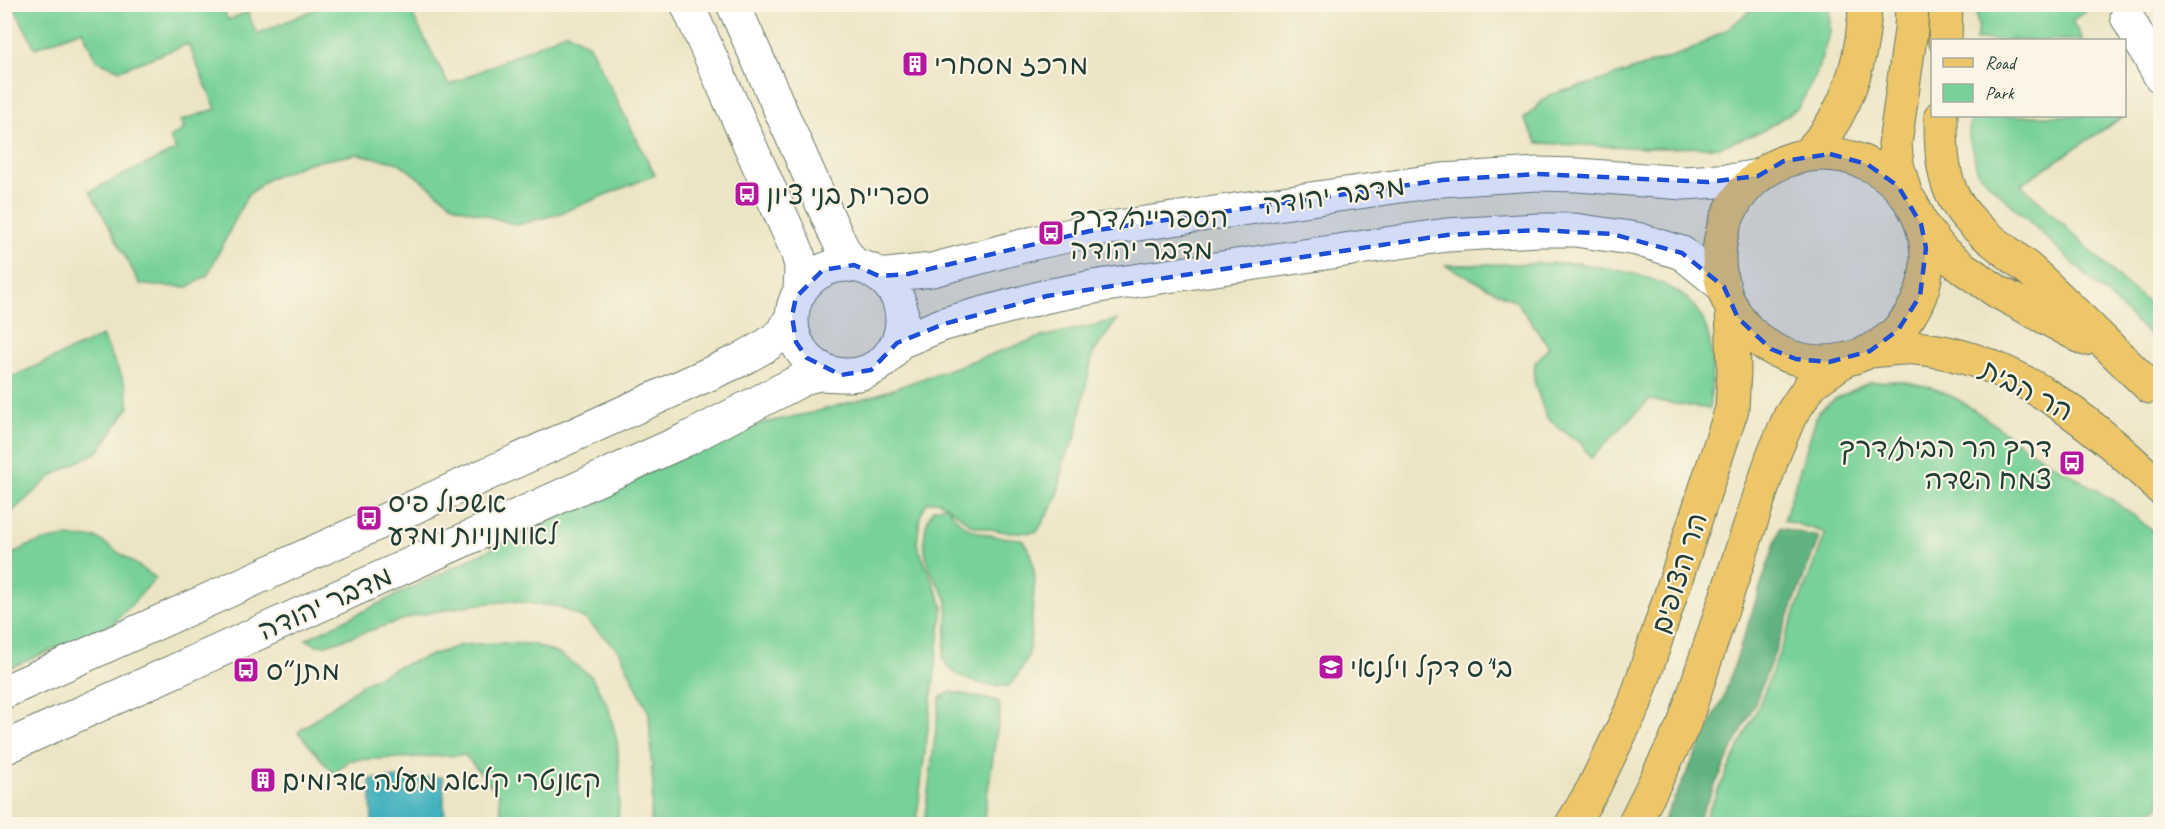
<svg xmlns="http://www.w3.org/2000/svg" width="2165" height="829" font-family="Caveat,'Playpen Sans Hebrew',sans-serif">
  <rect width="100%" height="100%" fill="#fcf5e5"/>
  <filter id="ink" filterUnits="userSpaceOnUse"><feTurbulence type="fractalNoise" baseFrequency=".0167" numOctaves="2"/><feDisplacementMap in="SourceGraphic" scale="12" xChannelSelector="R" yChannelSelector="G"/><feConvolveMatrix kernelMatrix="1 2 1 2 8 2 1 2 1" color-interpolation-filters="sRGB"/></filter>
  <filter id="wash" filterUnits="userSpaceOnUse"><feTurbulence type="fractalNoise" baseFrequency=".008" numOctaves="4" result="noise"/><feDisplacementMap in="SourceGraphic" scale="24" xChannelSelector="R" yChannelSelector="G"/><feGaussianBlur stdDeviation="1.35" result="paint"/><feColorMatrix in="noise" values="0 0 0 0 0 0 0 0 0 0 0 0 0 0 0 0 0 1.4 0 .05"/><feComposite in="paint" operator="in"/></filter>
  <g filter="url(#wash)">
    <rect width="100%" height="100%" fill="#ece5c5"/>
    <path fill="#77d198" stroke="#4b8766" stroke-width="1.5" d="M13,5H221L228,20L247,12L257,34L325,5H407L449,85L567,32L589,45L655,175L558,214L517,225L455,206L399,163L358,154L308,163L268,179L247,196L207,276L188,287L155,286L140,284L90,191L176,150L170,138L185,128L180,121L216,109L188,44L120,70L96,60L82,30L35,48Z
      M1757,5H1829L1830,31L1816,75L1798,108L1762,131L1720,147L1649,148L1538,143L1524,119L1549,95L1593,83L1689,51L1729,28Z
      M1975,5V4L2094,5L2072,21L2083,40H1976L1978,27Z
      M1970,116H2124L2021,184L2125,284L2160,312V345L1978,173L1969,137Z
      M1577,263C1678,279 1725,294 1709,409L1649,400L1591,458L1580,442L1560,429L1546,417L1534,381L1535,363L1549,347L1517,302L1445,265Z
      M1117,320L1093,353L1075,439L1065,457L1057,498L1037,532L1012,533L973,526L948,507C963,535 993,537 1022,539L1031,553L1035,578L1029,654L1018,675L1009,686C985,687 955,681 943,659C945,640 949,620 947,602C946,595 940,587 936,581C923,557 919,533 933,509L947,506L938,501L927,502L920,516L917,544L943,606L916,824H650L653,788L649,713L620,652L585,619L560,607L512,601L470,605L414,616L326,645H316L306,639L720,438L763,423L811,413L870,397L1041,337Z
      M102,336L126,386L129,407L99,451L53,475L5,518V380Z
      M1900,381C1910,383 1922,385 1932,388C1970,400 2001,433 2036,454C2078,480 2126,503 2160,539V805L2132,824H1702L1759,705L1826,533L1784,520L1818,412L1835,399L1870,382Z
      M65,537L97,538L156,578L114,623L5,670V561C22,544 42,541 65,537Z
      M498,643L532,644L559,654L591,676L608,706L617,741L620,783L618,824H502L499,795L465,755L350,760L334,774L298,732L364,683L400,666L461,645Z
      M951,692L998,701L1000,709L983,824H927L925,816L940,698Z"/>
    <path fill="#61b380" stroke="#40785a" stroke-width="1.5" d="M1780,528L1819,537L1756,701L1696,824H1662L1724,696Z"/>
    <path fill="#42b1be" stroke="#307779" stroke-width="1.5" d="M443,777L445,824H372L370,779Z"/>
  </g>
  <g filter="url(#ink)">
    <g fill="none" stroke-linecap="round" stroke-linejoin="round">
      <g stroke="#677867" stroke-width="35">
        <path id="minor" d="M687,4L797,251L801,266L800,292
          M733,4L837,237L845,253L854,265
          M2127,17L2160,76
          M792 320a55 55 0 1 1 110 0a55 55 0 1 1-110 0Z
          M879,276L932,270L1034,243L1090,231L1442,180L1538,174L1578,175L1683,183L1736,180L1758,176
          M897,343L944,324L1047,296L1099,286L1447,235L1538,230H1575L1637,239L1682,253L1724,287
          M4,692L740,360L767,345L783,333L792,316
          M4,748L685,440L807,377L820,374L841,375"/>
      </g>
      <g stroke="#677867" stroke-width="35">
        <path id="major" d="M1945,40L1946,4
          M1941,116C1941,140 1941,169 1951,192C1966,227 2005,248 2032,272C2072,309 2111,349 2150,387
          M1719 258a104 104 0 1 1 208 0a104 104 0 1 1-208 0Z
          M1807,155C1814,147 1822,139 1828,130C1853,94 1864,47 1865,4
          M1906,196L1897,164L1895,144L1911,30L1912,4
          M1921,224L1942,251L1963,268L1998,292L2085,339
          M1870,351C1885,350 1901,347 1915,348C2013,356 2093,423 2160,488
          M1572,824L1593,789L1635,703L1732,409L1734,371L1732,307
          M1634,824L1684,724L1773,456L1790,416L1812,383L1845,360"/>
      </g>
      <use href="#minor" stroke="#fff" stroke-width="33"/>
      <use href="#major" stroke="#ecc669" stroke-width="33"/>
    </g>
  </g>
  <path fill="#1d4ed8" fill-opacity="0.2" stroke="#1d4ed8" stroke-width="4.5" stroke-dasharray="12 8" stroke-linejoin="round" d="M1830,154L1867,164L1898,186L1921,224L1926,248L1920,296L1898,330L1870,351L1829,362L1796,359L1771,349L1738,318L1724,287L1682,253L1612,234L1538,230L1447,235L1047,296L944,324L897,343L871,370L841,375L807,358L796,342L792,316L796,297L823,270L854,265L879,276L908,274L1090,231L1442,180L1538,174L1708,182L1758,176L1784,161Z"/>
  <defs>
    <g id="building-square" transform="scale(1.35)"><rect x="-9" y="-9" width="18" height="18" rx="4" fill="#b5179e" stroke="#fcf5e5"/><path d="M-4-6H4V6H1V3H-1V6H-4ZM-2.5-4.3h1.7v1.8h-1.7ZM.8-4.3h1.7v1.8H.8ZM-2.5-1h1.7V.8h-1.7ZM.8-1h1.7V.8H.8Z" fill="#fff"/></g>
    <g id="bus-square" transform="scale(1.35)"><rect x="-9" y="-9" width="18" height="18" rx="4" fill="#b5179e" stroke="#fcf5e5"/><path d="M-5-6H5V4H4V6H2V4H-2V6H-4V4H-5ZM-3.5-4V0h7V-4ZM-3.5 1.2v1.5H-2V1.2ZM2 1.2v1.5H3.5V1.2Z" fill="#fff"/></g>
    <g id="school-square" transform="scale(1.35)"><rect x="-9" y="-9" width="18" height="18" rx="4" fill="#b5179e" stroke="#fcf5e5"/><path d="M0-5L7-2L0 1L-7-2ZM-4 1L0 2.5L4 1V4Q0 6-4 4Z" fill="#fff"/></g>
  </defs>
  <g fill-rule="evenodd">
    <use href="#building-square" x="915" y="64"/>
    <use href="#bus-square" x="747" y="194"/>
    <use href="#bus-square" x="1051" y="233"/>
    <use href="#bus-square" x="2072" y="463"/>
    <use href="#bus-square" x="369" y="518"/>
    <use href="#school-square" x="1331" y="667"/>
    <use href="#bus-square" x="246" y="670"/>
    <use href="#building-square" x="263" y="780"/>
  </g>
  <g text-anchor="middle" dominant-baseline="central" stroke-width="4.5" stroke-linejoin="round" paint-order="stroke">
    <g font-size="28" fill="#1f3d34" stroke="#fcf5e5" text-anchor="start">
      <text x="934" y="64">מרכז מסחרי</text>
      <text x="766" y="194">ספריית בני ציון</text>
      <text x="1070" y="217">הספרייה/דרך<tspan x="1070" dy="32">מדבר יהודה</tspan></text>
      <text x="2052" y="447" text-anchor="end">דרך הר הבית/דרך<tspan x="2052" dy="32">צמח השדה</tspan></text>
      <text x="388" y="502">אשכול פיס<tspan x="388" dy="32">לאומנויות ומדע</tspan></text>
      <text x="1350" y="667">בי"ס דקל וילנאי</text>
      <text x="266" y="670">מתנ״ס</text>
      <text x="282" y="780">קאנטרי קלאב מעלה אדומים</text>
    </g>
    <g font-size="28" fill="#1f3d34" stroke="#fcf5e5">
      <text transform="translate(1334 195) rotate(-8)">מדבר יהודה</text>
      <text transform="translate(2027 390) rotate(28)">הר הבית</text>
      <text transform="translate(1679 573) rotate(-72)">הר הצופים</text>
      <text transform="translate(325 603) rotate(-24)">מדבר יהודה</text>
    </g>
  </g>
  <rect width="2165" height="829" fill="none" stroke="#fcf5e5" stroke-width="24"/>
  <rect x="1931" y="39" width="195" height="78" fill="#fcf5e5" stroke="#a4ab9e" stroke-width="1.5"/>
  <rect x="1943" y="58" width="30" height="9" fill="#ecc669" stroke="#a4ab9e" stroke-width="1.5"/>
  <text x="1985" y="69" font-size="18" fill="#1f3d34">Road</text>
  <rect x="1943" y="84" width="30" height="18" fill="#77d198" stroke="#a4ab9e" stroke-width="1.5"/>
  <text x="1985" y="99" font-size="18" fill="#1f3d34">Park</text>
</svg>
